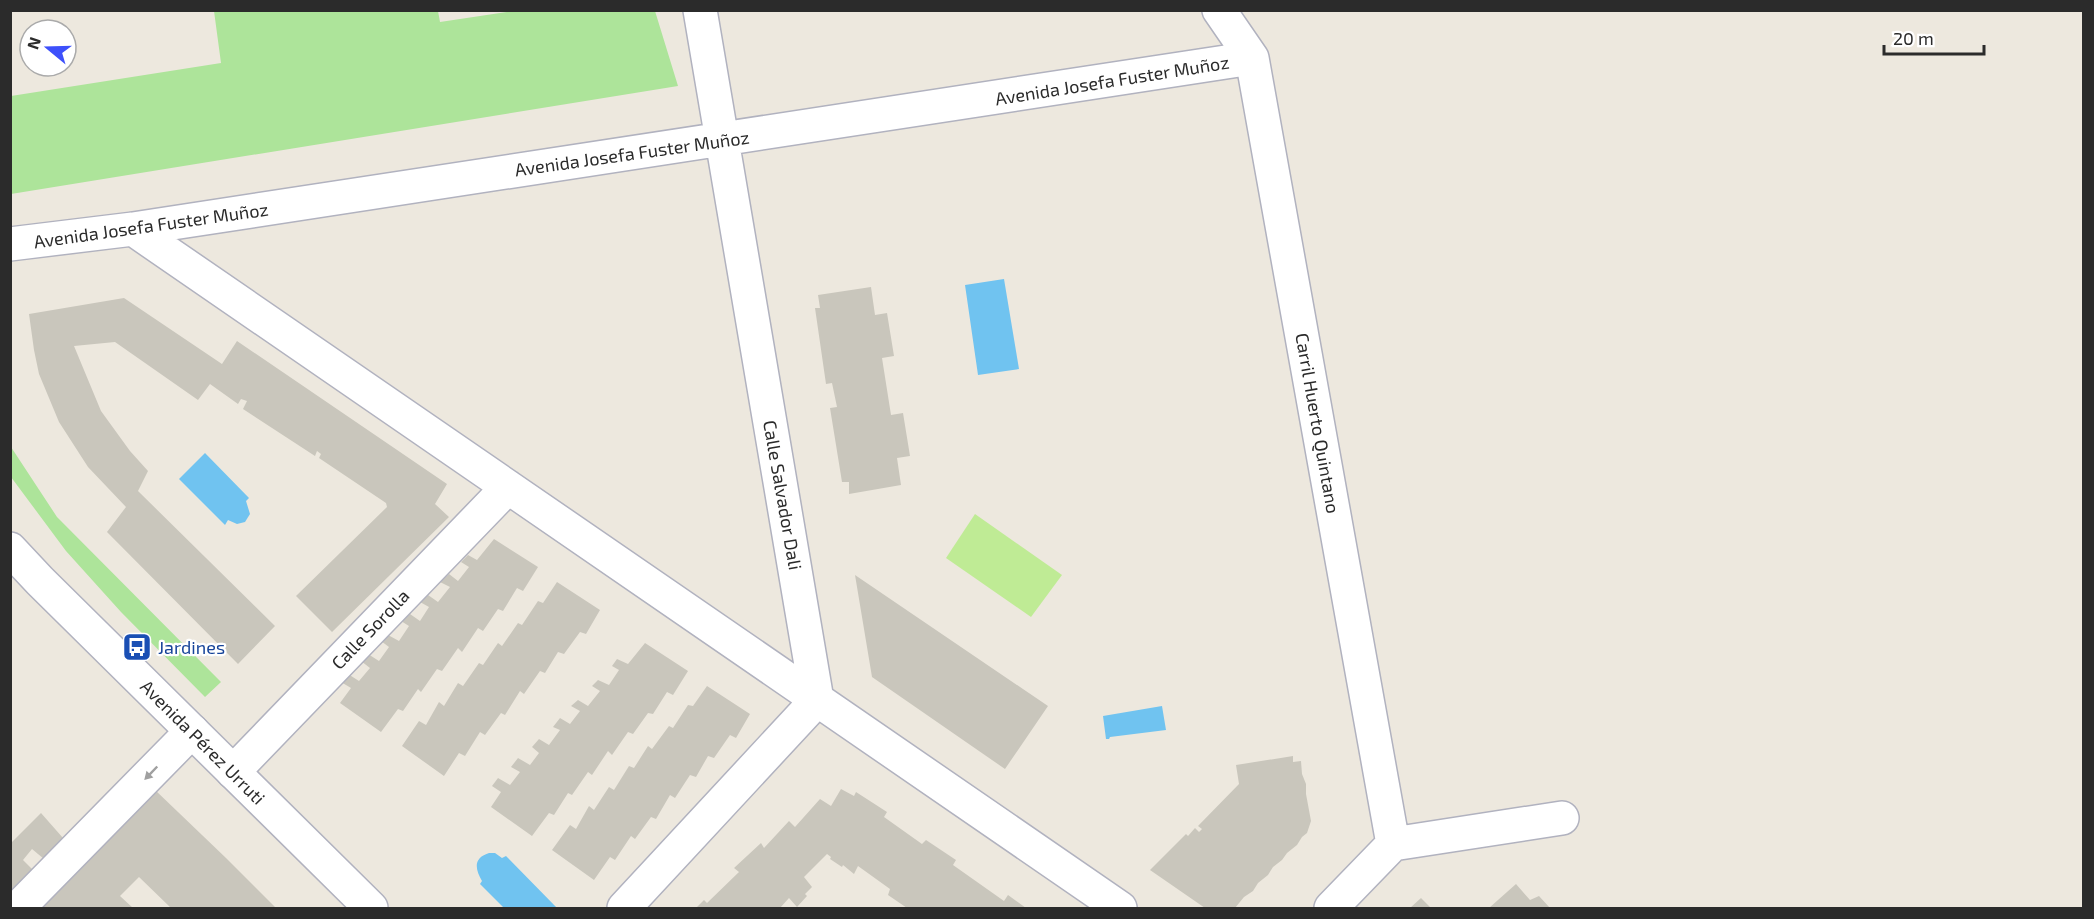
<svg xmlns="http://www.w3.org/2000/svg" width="2094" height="919" font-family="'Exo 2',sans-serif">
  <rect width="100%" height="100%" fill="#ede8de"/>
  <path fill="#ade49a" d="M214,11H438L440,22L514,11H655L678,86L11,194V96L221,63Z
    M11,447L57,517L221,682L205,697L121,612L66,551L11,477Z"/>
  <path fill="#bfeb95" d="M975,514L1062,575L1031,617L946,558Z"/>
  <path fill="#70c3f0" d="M1004,279L1019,369L978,375L965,285Z
    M205,453L249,498L246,501L250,514L245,522L237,524L228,520L225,525L179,479Z
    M1162,706L1166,730L1110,737L1109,739H1106L1103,716Z
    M489,853H495L502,858L506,856L557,908H504L480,884L482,881C475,869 473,858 489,853Z"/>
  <path fill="#c9c6bc" d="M871,287L875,315L887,313L894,356L882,358L891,415L903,413L910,456L897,458L901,485L849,494V482H842L830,408L837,407L832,383L826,384L815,308H820L818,295Z
    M124,298L222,364L237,341L447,484L435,504L449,517L332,632L296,596L387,507L386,503L319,458L321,454L317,451L315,456L243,409L247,401L241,399L238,404L210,384L198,400L115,342L74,346L101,411L130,451L148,471L138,491L275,626L238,664L107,532L126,507L88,467L59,422L39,374L34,350L29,314Z
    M494,539L538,567L523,591L517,588L503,611L498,609L483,631L478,628L462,652L458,648L442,671L437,669L421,692L418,689L403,711L398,709L381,732L340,703L351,688L341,682L348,674L359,681L370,668L361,661L368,654L379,661L389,647L381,641L388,635L399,641L409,626L401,621L410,614L420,621L429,607L420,602L428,595L438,602L450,587L440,582L449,574L458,581L469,567L461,562L468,555L477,560Z
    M855,575L1048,706L1005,769L872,677Z
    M557,582L600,610L586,634L580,632L564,654L558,652L545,673L540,671L524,694L520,691L505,715L501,713L485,735L480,732L465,756L459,753L444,776L402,746L419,721L426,725L439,702L444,706L458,683L463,686L479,663L483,665L498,643L502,646L518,623L522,625L538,601L543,603Z
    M645,643L688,671L673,695L667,692L653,714L648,713L633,734L628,732L612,755L608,751L592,775L588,772L572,795L568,793L554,815L549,813L532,836L491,807L501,792L492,786L498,778L510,785L520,772L511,767L518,758L530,765L539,753L532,747L539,739L549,745L560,730L553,727L560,718L570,724L580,711L571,706L578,700L588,706L600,691L592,686L598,680L609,685L619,670L612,666L617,659L628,664Z
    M707,686L750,714L736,738L730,735L714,758L708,756L696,777L690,775L675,798L670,795L656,819L651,817L635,839L631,836L615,860L610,857L594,880L552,850L570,825L576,829L589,806L594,810L609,787L614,790L629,766L634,768L648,746L652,749L669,726L673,728L688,705L693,706Z
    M1293,756V762L1301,761L1302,774L1306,784V794L1311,821L1307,833L1302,837L1297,845L1287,853L1282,860L1273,867L1268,875L1258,883L1253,891L1244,897L1235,908H1205L1150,870L1186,834L1188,836L1195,828L1199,832L1202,829L1198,826L1239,784L1236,765Z
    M154,789L226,858L276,908H171L139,877L120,896L133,908H36Z
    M841,789L854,796L856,792L887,812L884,817L922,844L926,840L956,860L953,865L1004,901L1008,895L1026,908H907L888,895L890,889L858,866L854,874L843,865L842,867L830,859L831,857L827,854L804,877L812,887L805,894L807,896L797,907L789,898L780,908H696L704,900L707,903L739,872L734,868L761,843L764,848L789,821L795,827L820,799L831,806Z
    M41,813L63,838L44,859L32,849L23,860L33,870L10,894V844Z
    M1516,884L1530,900L1539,896L1550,908H1489Z
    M1421,898L1431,908H1410Z"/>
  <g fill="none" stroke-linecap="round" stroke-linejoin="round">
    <g stroke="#b1b2bf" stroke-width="36">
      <path id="minor" d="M1219,10L1252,58L1393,844
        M133,229L1120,908
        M10,244L133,229L1252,58
        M233,772L508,487
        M18,908L192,731
        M624,908L817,700L700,10
        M1331,908L1393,844L1562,818"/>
    </g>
    <g stroke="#b1b2bf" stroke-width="36">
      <path id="tertiary" d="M10,549L40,581L371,908"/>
    </g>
    <use href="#minor" stroke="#fff" stroke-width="33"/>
    <use href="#tertiary" stroke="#fff" stroke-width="33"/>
  </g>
  <defs><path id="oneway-solid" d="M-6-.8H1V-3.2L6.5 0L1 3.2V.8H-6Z" transform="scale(1.5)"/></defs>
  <use fill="#a0a0a0" href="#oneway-solid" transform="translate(151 773) rotate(134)"/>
  <defs>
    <g id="bus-square" transform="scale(1.5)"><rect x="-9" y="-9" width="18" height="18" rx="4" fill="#1a4fb4" stroke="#fff"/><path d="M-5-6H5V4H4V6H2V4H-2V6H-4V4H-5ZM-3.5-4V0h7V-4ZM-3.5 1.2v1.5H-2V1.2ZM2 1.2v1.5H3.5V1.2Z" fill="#fff"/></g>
  </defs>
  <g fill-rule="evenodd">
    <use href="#bus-square" x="137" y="647"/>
  </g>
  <g text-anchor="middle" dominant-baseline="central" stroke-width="4.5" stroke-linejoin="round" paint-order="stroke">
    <g font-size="18" fill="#2b2b2b" stroke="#fff">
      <text transform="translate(1112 80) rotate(-9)">Avenida Josefa Fuster Muñoz</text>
      <text transform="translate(632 153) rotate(-8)">Avenida Josefa Fuster Muñoz</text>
      <text transform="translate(151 225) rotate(-8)">Avenida Josefa Fuster Muñoz</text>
      <text transform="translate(1318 423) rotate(80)">Carril Huerto Quintano</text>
      <text transform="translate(783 495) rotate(80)">Calle Salvador Dali</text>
      <text transform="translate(370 629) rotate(-46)">Calle Sorolla</text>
      <text transform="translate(203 742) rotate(45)">Avenida Pérez Urruti</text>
    </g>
    <g font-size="18" fill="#164399" stroke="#fff" text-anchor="start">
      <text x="158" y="647">Jardines</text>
    </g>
  </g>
  <rect width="2094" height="919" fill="none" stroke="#2b2b2b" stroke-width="24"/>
  <g transform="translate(48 48) rotate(289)"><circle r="28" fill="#ffffff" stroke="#aaaaaa" stroke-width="1.5"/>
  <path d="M0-4.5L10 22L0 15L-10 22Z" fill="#3d50fb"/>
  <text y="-9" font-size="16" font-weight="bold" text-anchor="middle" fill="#2b2b2b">N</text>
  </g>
  <path d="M1884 45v9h100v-9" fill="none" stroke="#2b2b2b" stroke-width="3"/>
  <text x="1893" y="45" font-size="18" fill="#2b2b2b" stroke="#ffffff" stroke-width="4.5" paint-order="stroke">20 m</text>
</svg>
